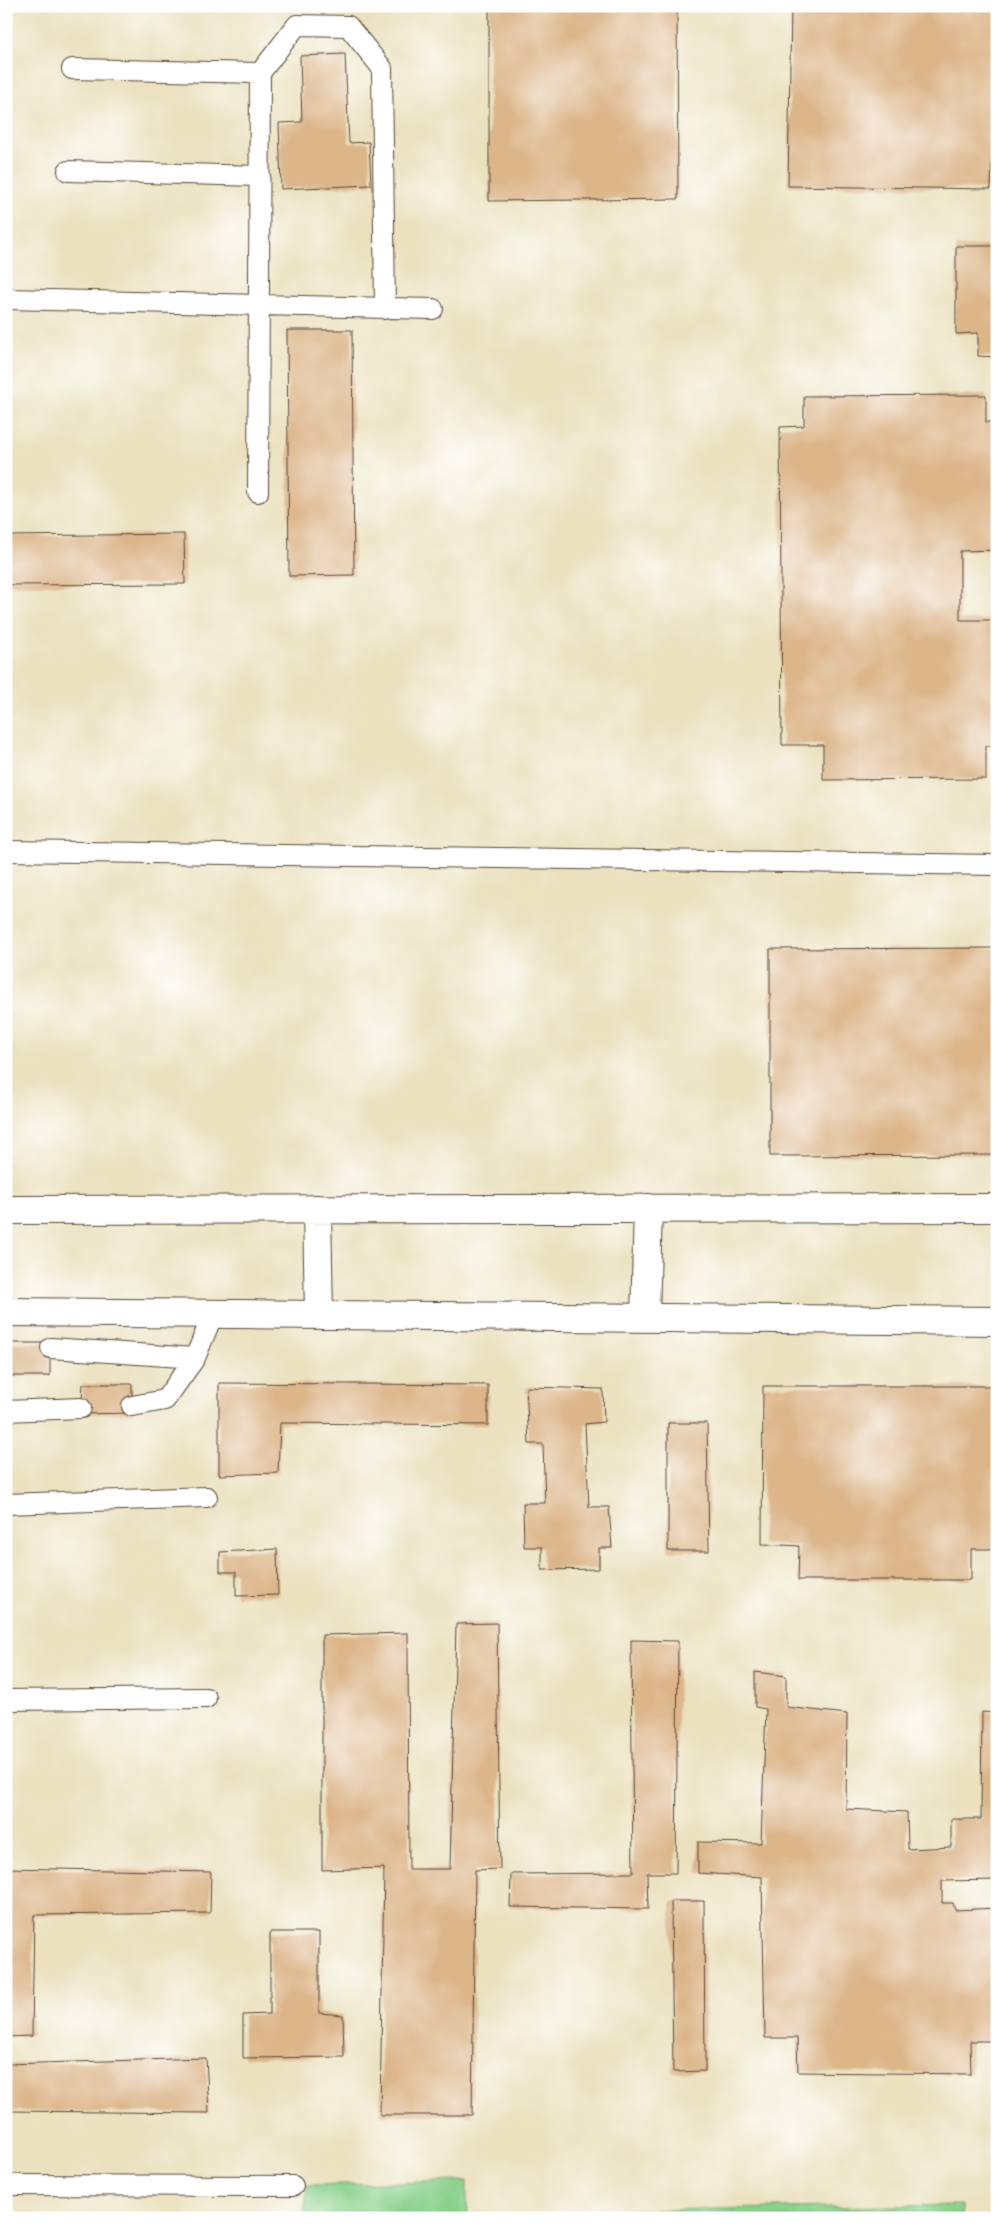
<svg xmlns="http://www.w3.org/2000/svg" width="1003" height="2224" font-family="Caveat,sans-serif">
  <rect width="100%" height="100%" fill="#fff"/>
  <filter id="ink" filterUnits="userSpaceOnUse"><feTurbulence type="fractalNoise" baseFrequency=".02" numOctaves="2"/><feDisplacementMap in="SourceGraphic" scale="10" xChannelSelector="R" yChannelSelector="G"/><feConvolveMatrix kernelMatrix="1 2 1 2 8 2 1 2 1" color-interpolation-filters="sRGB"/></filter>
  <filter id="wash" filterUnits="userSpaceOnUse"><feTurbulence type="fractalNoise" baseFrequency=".0096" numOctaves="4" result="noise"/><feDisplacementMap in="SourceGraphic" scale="20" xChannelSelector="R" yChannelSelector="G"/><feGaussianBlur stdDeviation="1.12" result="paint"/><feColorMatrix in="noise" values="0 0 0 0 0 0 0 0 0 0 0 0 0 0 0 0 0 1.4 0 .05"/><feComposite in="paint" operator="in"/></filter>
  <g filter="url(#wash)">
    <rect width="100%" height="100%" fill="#ebe1bf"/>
    <path fill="#89d08a" stroke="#627d54" d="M467,2181V2218H306V2185Z
      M962,2205V2218H589V2211Z"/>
    <g id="blocks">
      <path fill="#dcb589" d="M489,6H677L678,199L489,201Z
        M791,6H997V157H992L991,189L788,186Z
        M345,54L349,143L369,142L371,185L281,189L279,123L302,122L300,56Z
        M956,246H997V357L978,356V333L956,334Z
        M287,330H352L354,575L289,576Z
        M986,395V422H997V550L960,551V620H997V746H986V779L823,780V745H782L780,427L804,426V396Z
        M184,534L185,584L6,585V536Z
        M997,948V1155L770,1156V949Z
        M6,1343H50V1376H6Z
        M219,1383L488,1385V1425L280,1423L278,1473L219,1475Z
        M83,1384H132V1413L81,1414Z
        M763,1386H997V1549H971V1580H798L799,1546L762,1544Z
        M526,1387L603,1389L604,1422L585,1424L589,1507H609L612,1548H599V1569L542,1570V1547H524L523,1503H545L543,1444H529Z
        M668,1423H707L709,1551H668Z
        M277,1549L278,1595L236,1596V1572H220V1552Z
        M497,1623L500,1869L475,1870L472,2115H380L384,1868L322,1870V1635L408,1633L409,1869H450L456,1624Z
        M631,1640L678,1641L676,1873H647L648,1909L510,1907L511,1874L633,1873Z
        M755,1672L786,1676V1707L847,1714L846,1809L907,1812L908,1849L951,1847V1819H981L982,1712L997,1713V1880L942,1881V1903H953L955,1910L997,1908V2041H970L971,2074L798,2072L797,2038H765L762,1877L698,1873V1842L761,1843L766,1709L755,1707Z
        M6,1868L211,1872L210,1913L34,1915L32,2036L6,2037Z
        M671,1901H704L705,2071L673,2072Z
        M270,1932H319V2013L343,2015L344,2057L243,2058V2015L270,2014Z
        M206,2058L209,2113L6,2111V2064Z"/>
    </g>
  </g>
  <g filter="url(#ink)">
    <use href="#blocks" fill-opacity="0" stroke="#554536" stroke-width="1"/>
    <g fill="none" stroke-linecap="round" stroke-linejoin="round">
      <g stroke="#554536" stroke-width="22">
        <path id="lane" d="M72,69L260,73
          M68,171L260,176
          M6,299L433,309
          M258,492L260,73L297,25L348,26L382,68L385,309
          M6,851L997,865
          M51,1348L195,1358
          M132,1406L165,1400L195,1358L213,1314
          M6,1411L81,1408
          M6,1504L207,1497
          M6,1700L206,1698
          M6,2185L293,2186"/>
      </g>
      <g stroke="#554536" stroke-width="30">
        <path id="street" d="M317,1209L319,1315
          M6,1210L997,1208
          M6,1312L997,1321
          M645,1318L648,1208"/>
      </g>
      <use href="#lane" stroke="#fff" stroke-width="20"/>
      <use href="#street" stroke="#fff" stroke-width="28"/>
    </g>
  </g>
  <rect width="1003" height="2224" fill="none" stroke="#fff" stroke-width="25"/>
</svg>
